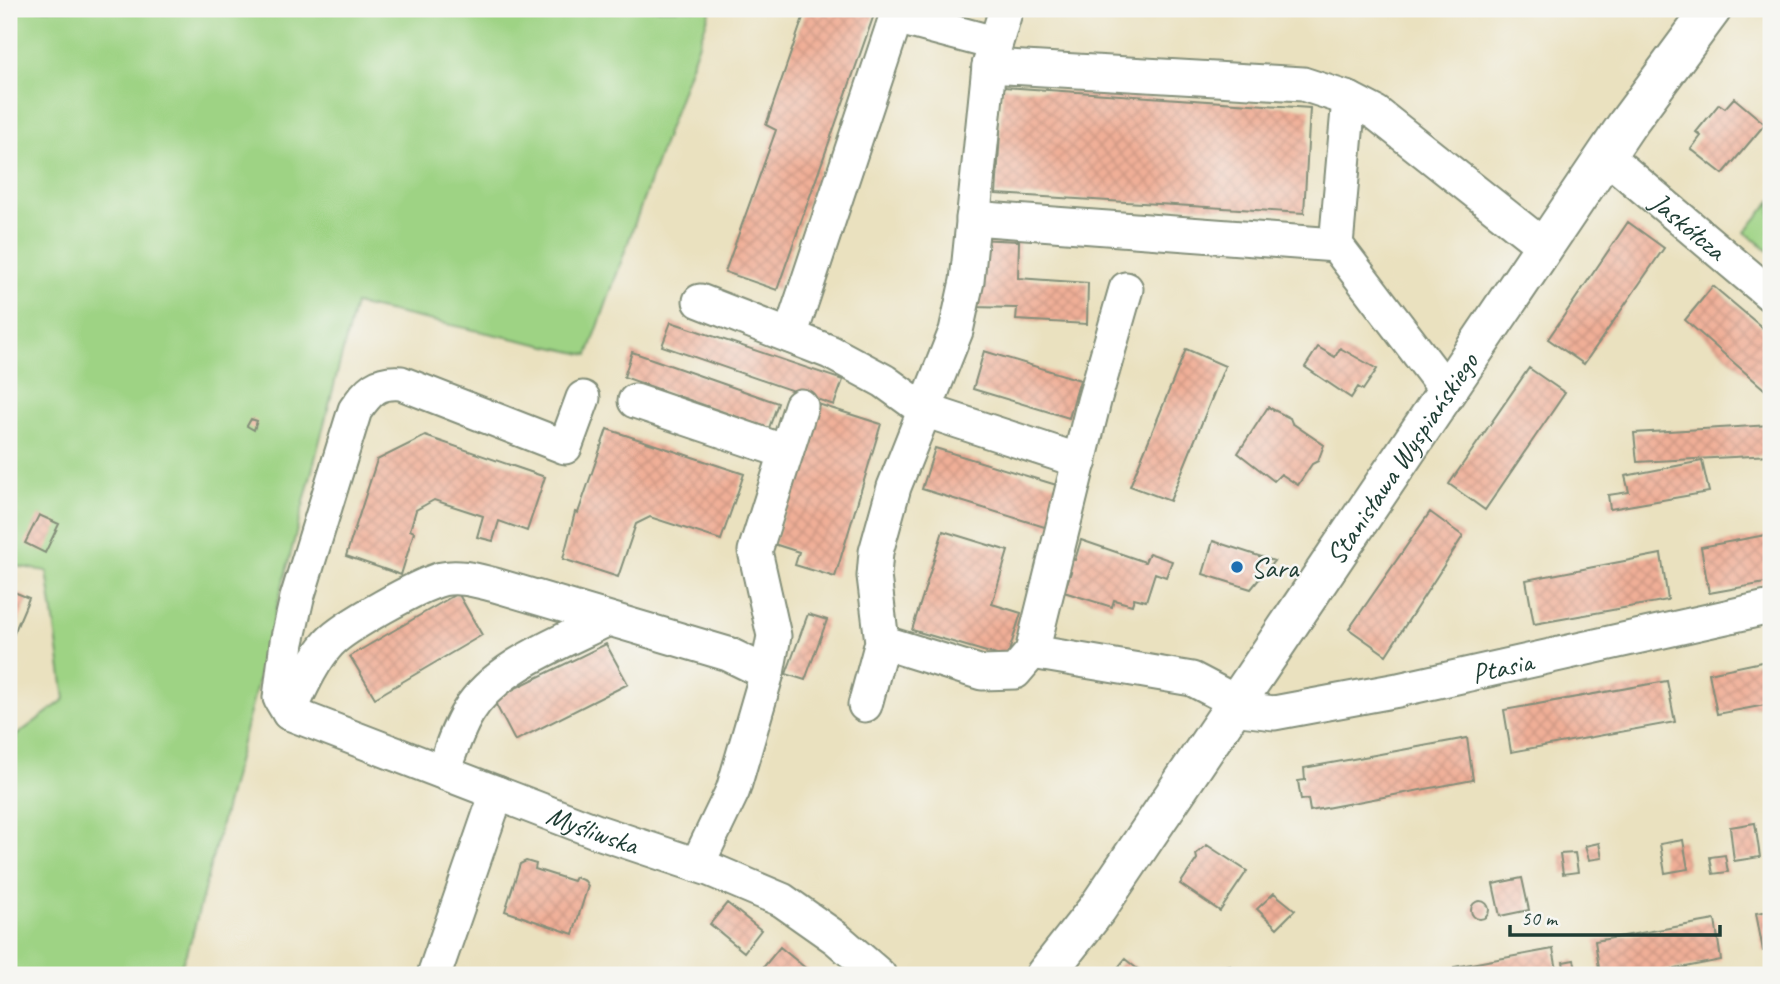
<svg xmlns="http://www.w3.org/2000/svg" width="1780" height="984" font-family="Caveat,sans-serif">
  <defs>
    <pattern id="building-cross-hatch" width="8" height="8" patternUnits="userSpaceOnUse" patternTransform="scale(1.75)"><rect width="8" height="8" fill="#f0af97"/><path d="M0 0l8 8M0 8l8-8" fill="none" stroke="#cd9783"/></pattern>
  </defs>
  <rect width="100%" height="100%" fill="#f6f6f2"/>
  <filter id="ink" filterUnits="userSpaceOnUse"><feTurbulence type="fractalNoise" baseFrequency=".0143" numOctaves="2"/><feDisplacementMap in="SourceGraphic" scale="14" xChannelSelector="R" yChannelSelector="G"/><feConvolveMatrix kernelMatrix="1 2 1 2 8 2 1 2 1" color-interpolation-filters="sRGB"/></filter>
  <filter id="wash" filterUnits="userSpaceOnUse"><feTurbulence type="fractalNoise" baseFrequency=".00686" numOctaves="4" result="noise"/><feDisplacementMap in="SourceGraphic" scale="28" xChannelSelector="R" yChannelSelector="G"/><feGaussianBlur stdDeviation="1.57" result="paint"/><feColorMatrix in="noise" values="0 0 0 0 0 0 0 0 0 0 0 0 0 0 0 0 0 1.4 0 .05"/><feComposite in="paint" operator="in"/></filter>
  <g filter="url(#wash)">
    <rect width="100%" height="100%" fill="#eae1bf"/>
    <path fill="#9ed384" stroke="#5e885c" stroke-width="2" d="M9,9H711L588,355L355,304L192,937L178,975H9V755L17,735L65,699L47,571L9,565Z
      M1771,201V253L1745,232Z"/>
    <g id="blocks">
      <path fill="url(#building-cross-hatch)" d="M806,9H876L777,290L725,272L776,130L766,125Z
        M1003,87L1310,108L1304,213L996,194Z
        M1734,98L1765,124L1723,174L1691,149L1701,136L1696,132L1719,104L1725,108Z
        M1628,222L1664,248L1584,364L1548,339Z
        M976,239L1019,241L1018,278L1088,283L1087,324L1016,320L1017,308L973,307Z
        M1713,286L1771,335V395L1685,320Z
        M671,322L843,380L834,405L662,346Z
        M1318,347L1335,357L1340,348L1377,369L1363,390L1358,387L1351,398L1305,367Z
        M1186,349L1225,366L1170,501L1130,486Z
        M984,351L1080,380L1069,418L973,389Z
        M632,352L778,403L769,428L624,377Z
        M1529,368L1565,393L1485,510L1449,484Z
        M818,404L881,424L835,577L795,565L799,552L774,544Z
        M1268,407L1290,418L1292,423L1324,445L1318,461L1312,464L1298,485L1281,474L1274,481L1238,453Z
        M251,419L257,421L254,430L247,426Z
        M1771,425V455L1637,462L1634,433Z
        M607,429L744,474L721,540L650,517L636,524L618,577L563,559L575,512L578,513Z
        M425,436L545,477L527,531L499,521L493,541L477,537L483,516L434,500L416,510L410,530L414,532L401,575L346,556L377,460Z
        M935,448L1063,487L1051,529L922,489Z
        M1702,461L1709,492L1610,509L1608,495L1629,492L1625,476Z
        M1430,512L1463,536L1386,655L1349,629Z
        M39,515L59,524L45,553L25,543Z
        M943,531L1008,551L992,604L1021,613L1007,658L912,630Z
        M1771,534V582L1709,593L1701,547Z
        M1081,540L1145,562L1149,553L1172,561L1166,577L1155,573L1146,601L1134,598L1132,605L1114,600L1112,607L1064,592L1071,572L1065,570L1068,558L1075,560Z
        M1213,541L1274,561L1251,589L1203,574Z
        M1661,554L1668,600L1534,624L1526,580Z
        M9,590L29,598L9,645Z
        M458,593L482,635L375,698L350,656Z
        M808,614L827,620L805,680L786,674Z
        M606,644L628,684L515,741L493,699Z
        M1771,660V704L1717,714L1709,673Z
        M1667,681L1675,722L1511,752L1504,710Z
        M1467,738L1473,780L1310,811L1308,799L1301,800L1298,781L1305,780L1304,768Z
        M1755,823L1760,857L1734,861L1730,827Z
        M1683,840L1688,869L1665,873L1660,844Z
        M1599,843L1602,858L1589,860L1585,846Z
        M1207,845L1247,871L1220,911L1180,884L1197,859L1196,854Z
        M1575,853L1578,872L1563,874L1560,854Z
        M1725,855L1728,872L1713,874L1710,857Z
        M526,861L536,864L535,869L573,881L575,877L585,881L588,886L573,934L505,911L520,864Z
        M1522,878L1529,910L1500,916L1493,884Z
        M1274,893L1295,910L1277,928L1257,909Z
        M1471 910a9 9 0 1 1 18 0a9 9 0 1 1-18 0Z
        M727,903L761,930L744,952L710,924Z
        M1771,911V950L1763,951L1756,913Z
        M1715,920L1721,960L1645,975H1600L1595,941Z
        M780,947L814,975H757Z
        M1553,949L1558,975H1456L1454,967Z
        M1125,959L1145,975H1112Z
        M1574,960L1578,975H1566L1563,962Z
        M1230,965L1232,975H1209L1208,969Z
        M559,970L571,975H552Z"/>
    </g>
  </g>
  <g filter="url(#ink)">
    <use href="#blocks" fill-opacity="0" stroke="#848f7a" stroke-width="2"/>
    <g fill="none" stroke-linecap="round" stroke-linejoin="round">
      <g stroke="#848f7a" stroke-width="37">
        <g id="minor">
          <path d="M989,66L1303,84L1349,99L1376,113L1545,247"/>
          <path id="s1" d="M1606,156L1771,295"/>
          <path d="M973,218L1336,245L1349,99"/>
          <path d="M1336,245L1447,391"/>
          <path d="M1126,289L1094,401L1032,652L1192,679L1236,702"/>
          <path d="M700,301L830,352L884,381L924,410L1080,461"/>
          <path d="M790,336L896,17L994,43"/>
          <path id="s2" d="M583,398L565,447L401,383C376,381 369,391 355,410L297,598L287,642L280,698L289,713L598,832L709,869L782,900L836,938L879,975"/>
          <path d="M635,401L786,452"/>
          <path d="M882,642L982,673L1015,672L1032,652"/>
          <path d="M865,705L882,642L874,576L876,552L894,487L956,331L967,281L989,66L1006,9"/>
          <path id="s3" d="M1232,708L1274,713L1398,690L1771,607"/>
          <path d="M289,713C300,690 312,662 329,643C345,626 419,585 442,579C460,575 478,581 495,585L728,654L767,673"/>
          <path d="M443,772C450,752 457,730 468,712C496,666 560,643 606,620"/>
          <path d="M697,865L733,790L767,673L774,636L755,551L801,406"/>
          <path d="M434,975L497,793"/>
        </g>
      </g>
      <g stroke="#848f7a" stroke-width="42">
        <g id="major">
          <path id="s4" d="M1045,975L1097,909L1627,124L1712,9"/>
        </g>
      </g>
      <use href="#minor" stroke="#fff" stroke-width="33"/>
      <use href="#major" stroke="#fff" stroke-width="38"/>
    </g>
  </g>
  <circle fill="#1f6fb2" stroke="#f6f6f2" stroke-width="2.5" cx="1237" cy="567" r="7"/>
  <g text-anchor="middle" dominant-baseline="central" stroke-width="5" stroke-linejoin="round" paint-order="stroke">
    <g font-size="28" fill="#1f3d34" stroke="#f6f6f2">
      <text stroke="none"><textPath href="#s1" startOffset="108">Jaskółcza</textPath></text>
      <text stroke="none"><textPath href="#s4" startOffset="628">Stanisława Wyspiańskiego</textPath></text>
      <text stroke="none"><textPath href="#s3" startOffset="275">Ptasia</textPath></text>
      <text stroke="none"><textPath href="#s2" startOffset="926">Myśliwska</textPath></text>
    </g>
    <g font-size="28" fill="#1f3d34" stroke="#f6f6f2" text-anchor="start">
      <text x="1251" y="567">Sara</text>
    </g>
  </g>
  <rect width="1780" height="984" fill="none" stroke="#f6f6f2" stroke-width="35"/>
  <path d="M1510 925v10h210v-10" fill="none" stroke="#1f3d34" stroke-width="3.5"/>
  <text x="1521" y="925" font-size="21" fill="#1f3d34" stroke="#f6f6f2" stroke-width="5" paint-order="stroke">50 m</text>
</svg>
